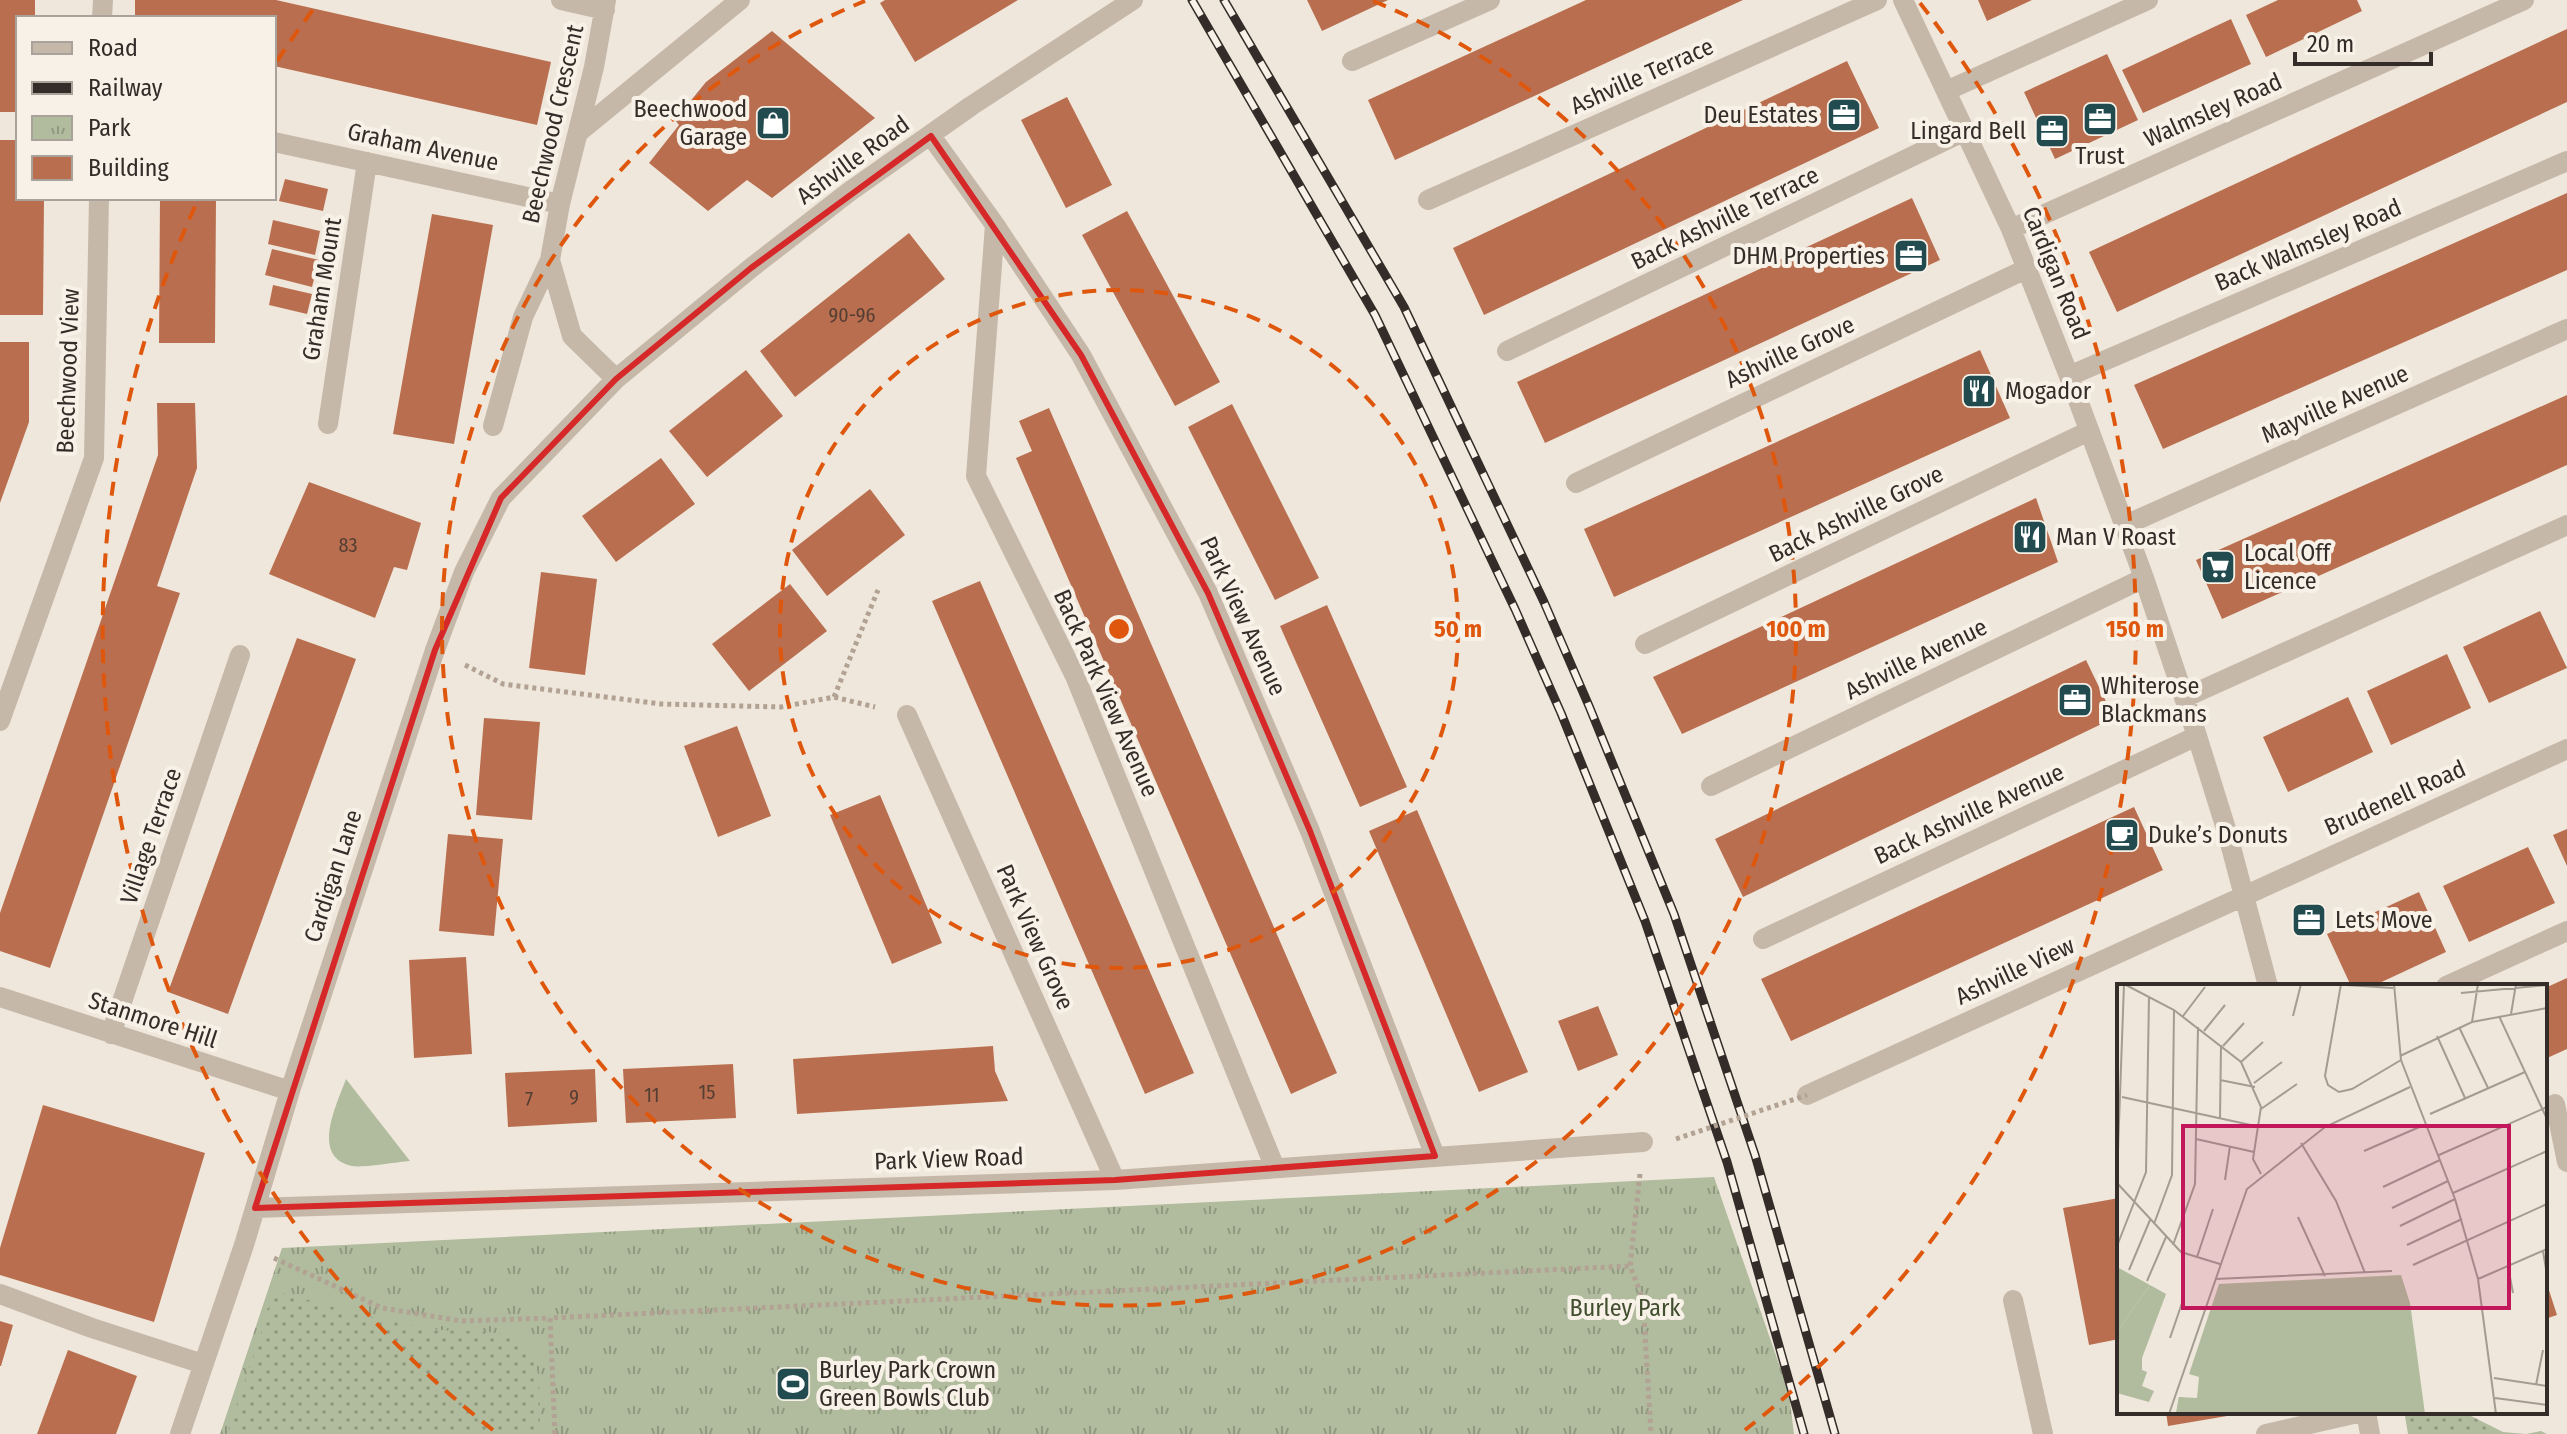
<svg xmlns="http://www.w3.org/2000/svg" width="2567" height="1434" font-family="'Fira Sans Condensed',sans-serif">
  <defs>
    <pattern id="park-tufts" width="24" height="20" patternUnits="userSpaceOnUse" patternTransform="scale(2)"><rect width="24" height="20" fill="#b0bc9d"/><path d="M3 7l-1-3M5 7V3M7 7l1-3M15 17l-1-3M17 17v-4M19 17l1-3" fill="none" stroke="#909980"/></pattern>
    <pattern id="garden-dots" width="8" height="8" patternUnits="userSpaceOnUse" patternTransform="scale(2)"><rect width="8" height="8" fill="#b0bc9d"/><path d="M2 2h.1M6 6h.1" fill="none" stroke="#909980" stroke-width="1.8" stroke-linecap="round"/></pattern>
  </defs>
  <rect width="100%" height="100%" fill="#efe7db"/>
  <path fill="#b0bc9d" d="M346,1079L410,1161C396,1162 364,1168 352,1166C310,1157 337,1104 346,1079Z"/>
  <path fill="url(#park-tufts)" d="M1714,1177L1789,1393L1794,1434H220L282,1248Z"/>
  <path fill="url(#garden-dots)" d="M275,1291C330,1305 386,1324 442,1330C465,1332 508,1328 526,1345C544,1363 539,1410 540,1434H227Z
    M2432,1412H2463L2503,1432L2526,1434L2541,1431L2547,1434H2408L2405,1416Z"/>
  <path fill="#b96f4f" d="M0,0H35V18H18V112H0Z
    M135,0H276L551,62L537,125L274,66V18H135Z
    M885,0H1018L915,62L880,3Z
    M1307,0H1388L1322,31Z
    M1586,0H1743L1395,160L1368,100Z
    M1978,0H2032L1987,21Z
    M2278,0H2357L2362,11L2266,57L2246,15Z
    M2231,19L2251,64L2143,113L2122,70Z
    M2567,29V102L2117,312L2089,252Z
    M772,31L875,118L772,198L747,180L708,211L649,163L679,125L675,120L706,82Z
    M2107,54L2138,120L2055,159L2024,92Z
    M1847,61L1879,128L1484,315L1453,248Z
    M1067,97L1112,185L1066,208L1021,120Z
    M0,140H18V198H44L43,315H0Z
    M285,179L328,189L323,211L279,201Z
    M2567,193V270L2163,449L2134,385Z
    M160,198H216L215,343H159Z
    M1912,198L1940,260L1545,443L1517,382Z
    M1127,211L1220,382L1175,406L1082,235Z
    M432,214L493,225L454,444L393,434Z
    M273,220L320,231L315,255L268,244Z
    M909,233L945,279L795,397L760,351Z
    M272,249L319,260L312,287L265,275Z
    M273,285L312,294L307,314L269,305Z
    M0,342H29V422L0,503Z
    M1980,350L2010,418L1614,597L1584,529Z
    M746,370L783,416L707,477L669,431Z
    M2567,395V465L2222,619L2196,560Z
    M157,403H195L197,468L157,586L180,593L50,968L0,951V913L158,455Z
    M1232,404L1319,578L1275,600L1188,427Z
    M1049,408L1337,1073L1291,1094L1016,458L1032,451L1019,421Z
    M661,458L695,504L616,562L582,516Z
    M309,482L421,523L407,570L394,567L375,618L269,574Z
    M870,489L905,535L827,596L792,550Z
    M2036,498L2058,562L1682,734L1653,677Z
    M541,572L597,579L585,675L529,668Z
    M980,581L1194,1073L1145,1094L932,601Z
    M790,584L827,631L749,691L712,644Z
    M1327,605L1407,787L1360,807L1280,626Z
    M2540,611L2567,668L2489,703L2463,647Z
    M297,638L356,659L228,1014L168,992Z
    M2447,654L2471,708L2391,745L2367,691Z
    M2086,660L2114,718L1743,897L1715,839Z
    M2348,697L2373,752L2288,792L2263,737Z
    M484,718L540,722L532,820L476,815Z
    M737,726L771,816L718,837L684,746Z
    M880,795L942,943L892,964L830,815Z
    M2134,807L2163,870L1791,1041L1761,979Z
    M1417,810L1528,1072L1479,1092L1369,831Z
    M2567,829V866L2553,835Z
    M448,834L503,839L494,936L439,931Z
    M2528,847L2555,903L2469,942L2443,886Z
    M2419,892L2446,952L2373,986H2351L2327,934Z
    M466,957L472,1054L414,1058L409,960Z
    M2567,978V1049L2545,1059V988Z
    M1598,1006L1618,1055L1578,1071L1558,1021Z
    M993,1046L995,1071L1008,1101L797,1114L793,1059Z
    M733,1064L736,1118L626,1123L623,1069Z
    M595,1069L597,1122L508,1127L505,1073Z
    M43,1105L205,1153L154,1322L0,1275V1248Z
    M2119,1198V1339L2089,1345L2063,1208Z
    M2546,1281L2557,1315L2545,1319V1282Z
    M0,1321L13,1325L1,1366H0Z
    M68,1350L137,1376L116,1434H37Z
    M2166,1412H2239V1414L2168,1426Z"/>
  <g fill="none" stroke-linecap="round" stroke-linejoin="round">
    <path stroke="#b1a293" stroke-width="5" stroke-dasharray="4 4" stroke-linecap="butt" d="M465,665L503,684L661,704L781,707L834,697L875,707
      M834,697L878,590
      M1640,1174L1630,1266L1643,1300L1651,1434
      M274,1258L382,1308L462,1321L550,1318
      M555,1434L550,1318L1630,1266"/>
    <path stroke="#c6b8a9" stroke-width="20" d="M561,0L605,10
      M606,0L594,67L560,204L550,260L572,336L616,379
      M1903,0L2011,229L2069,376L2144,578L2197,736L2227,832L2268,986
      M102,18L103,0
      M1352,61L1490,0
      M1946,91L2148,0
      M579,132L740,0
      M931,136L995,225L1081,355L1208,593L1310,831L1435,1156
      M274,142L560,204
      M1428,200L1877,0
      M995,225L976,476L1075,676L1275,1168
      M2011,229L2524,0
      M1507,351L1965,131
      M2069,376L2567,161
      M328,424L367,162
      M493,426L523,317L550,260
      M1576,483L2026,269
      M2123,526L2567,329
      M1645,644L2089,431
      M2184,698L2567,525
      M907,715L1115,1180
      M0,721L94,458L99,198
      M1711,786L2144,578
      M1763,939L2197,736
      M2446,986L2567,931
      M0,997L290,1091
      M111,1034L240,655
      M1807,1095L2567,749
      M2555,1104L2567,1162
      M255,1208L1115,1180L1643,1142
      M0,1294L92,1328L203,1364
      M2013,1300L2043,1434
      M2366,1412L2370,1434
      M180,1434L244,1245L290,1091L435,650L464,572L501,498L616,379L751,268L849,192L971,106L1133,0
      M2266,1434L2362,1412"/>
    <g stroke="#332c28" stroke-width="9">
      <path id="rail" d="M1192,0L1375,315L1515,609L1561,713L1645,921L1727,1162L1804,1434
        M1224,0L1404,307L1544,602L1589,706L1674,914L1755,1155L1835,1434"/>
    </g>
    <use href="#rail" stroke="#f7f1e7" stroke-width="6" stroke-dasharray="18" stroke-linecap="butt"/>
    <path stroke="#b1a293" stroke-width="5" stroke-dasharray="4 4" stroke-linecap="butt" d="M1676,1139L1807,1095"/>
  </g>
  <path fill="none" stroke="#d62828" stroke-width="6" stroke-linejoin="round" d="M931,136L1081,355L1208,593L1310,831L1435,1156L1115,1180L255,1208L435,650L501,498L616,379L751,268Z"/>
  <g fill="none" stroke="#df570d" stroke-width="4" stroke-dasharray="14 10">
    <circle cx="1119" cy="629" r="339"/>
    <path d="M1373 1A677 677 0 1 1 865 1"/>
    <path d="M493 1430A1016 1016 0 0 1 198 200M277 61A1016 1016 0 0 1 318 3M1920 3A1016 1016 0 0 1 1745 1430"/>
  </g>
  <defs>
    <g id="office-square" transform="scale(1.8)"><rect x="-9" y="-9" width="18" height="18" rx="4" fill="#224b50" stroke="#f7f1e7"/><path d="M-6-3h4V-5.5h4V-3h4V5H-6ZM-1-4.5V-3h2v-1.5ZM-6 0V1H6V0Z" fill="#fff"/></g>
    <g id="shop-square" transform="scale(1.8)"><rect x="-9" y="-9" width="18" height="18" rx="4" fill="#224b50" stroke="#f7f1e7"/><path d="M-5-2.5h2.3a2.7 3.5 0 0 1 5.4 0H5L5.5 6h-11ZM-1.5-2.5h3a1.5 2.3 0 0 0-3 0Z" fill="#fff"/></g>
    <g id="restaurant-square" transform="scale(1.8)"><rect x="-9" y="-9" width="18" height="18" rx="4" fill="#224b50" stroke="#f7f1e7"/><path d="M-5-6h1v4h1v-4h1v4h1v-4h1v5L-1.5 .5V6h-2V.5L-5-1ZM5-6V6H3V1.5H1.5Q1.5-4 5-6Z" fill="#fff"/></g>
    <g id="supermarket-square" transform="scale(1.8)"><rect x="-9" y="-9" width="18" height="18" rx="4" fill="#224b50" stroke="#f7f1e7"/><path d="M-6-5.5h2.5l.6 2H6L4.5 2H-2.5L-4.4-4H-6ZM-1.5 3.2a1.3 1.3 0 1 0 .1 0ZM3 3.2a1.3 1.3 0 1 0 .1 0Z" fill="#fff"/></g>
    <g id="cafe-square" transform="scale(1.8)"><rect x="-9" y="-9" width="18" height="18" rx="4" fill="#224b50" stroke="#f7f1e7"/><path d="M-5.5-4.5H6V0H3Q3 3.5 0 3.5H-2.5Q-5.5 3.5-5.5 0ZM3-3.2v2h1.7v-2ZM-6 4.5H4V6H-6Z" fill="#fff"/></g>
    <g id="stadium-square" transform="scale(1.8)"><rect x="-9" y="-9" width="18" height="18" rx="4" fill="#224b50" stroke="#f7f1e7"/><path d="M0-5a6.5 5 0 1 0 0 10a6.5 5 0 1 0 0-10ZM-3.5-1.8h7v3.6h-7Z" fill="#fff"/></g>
  </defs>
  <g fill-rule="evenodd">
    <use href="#office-square" x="1844" y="115"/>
    <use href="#office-square" x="2100" y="119"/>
    <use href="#shop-square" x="773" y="123"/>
    <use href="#office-square" x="2052" y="131"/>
    <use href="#office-square" x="1911" y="256"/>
    <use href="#restaurant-square" x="1979" y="391"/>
    <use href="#restaurant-square" x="2030" y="537"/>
    <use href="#supermarket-square" x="2218" y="567"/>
    <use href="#office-square" x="2075" y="700"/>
    <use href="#cafe-square" x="2122" y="835"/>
    <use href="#office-square" x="2309" y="920"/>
    <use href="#stadium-square" x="793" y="1384"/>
  </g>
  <g text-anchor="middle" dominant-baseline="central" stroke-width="8" stroke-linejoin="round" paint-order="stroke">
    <g font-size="20" fill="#543d32">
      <text x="852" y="315">90-96</text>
      <text x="348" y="545">83</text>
      <text x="707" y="1092">15</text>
      <text x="652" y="1095">11</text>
      <text x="574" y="1097">9</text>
      <text x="529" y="1099">7</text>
    </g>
    <g font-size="24" fill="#332c28" stroke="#f7f1e7">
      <text transform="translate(1642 76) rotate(-24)">Ashville Terrace</text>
      <text transform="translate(2213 110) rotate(-24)">Walmsley Road</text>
      <text transform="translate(553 124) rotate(-77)">Beechwood Crescent</text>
      <text transform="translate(423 147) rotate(12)">Graham Avenue</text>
      <text transform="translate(853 160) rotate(-36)">Ashville Road</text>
      <text transform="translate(1725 218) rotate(-26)">Back Ashville Terrace</text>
      <text transform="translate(2308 245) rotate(-23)">Back Walmsley Road</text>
      <text transform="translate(2056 273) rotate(68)">Cardigan Road</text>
      <text transform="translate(322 289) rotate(-81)">Graham Mount</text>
      <text transform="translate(1790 352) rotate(-25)">Ashville Grove</text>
      <text transform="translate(68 371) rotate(-88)">Beechwood View</text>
      <text transform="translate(2335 404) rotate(-24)">Mayville Avenue</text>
      <text transform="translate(1856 514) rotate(-26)">Back Ashville Grove</text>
      <text transform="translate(1243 616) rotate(65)">Park View Avenue</text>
      <text transform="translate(1916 659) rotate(-26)">Ashville Avenue</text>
      <text transform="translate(1106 693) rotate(66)">Back Park View Avenue</text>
      <text transform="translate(2395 798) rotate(-24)">Brudenell Road</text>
      <text transform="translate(1969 814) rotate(-25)">Back Ashville Avenue</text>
      <text transform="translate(151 836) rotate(-71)">Village Terrace</text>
      <text transform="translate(333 876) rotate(-72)">Cardigan Lane</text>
      <text transform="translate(1035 937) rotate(66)">Park View Grove</text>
      <text transform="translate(2015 971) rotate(-25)">Ashville View</text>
      <text transform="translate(153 1020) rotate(18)">Stanmore Hill</text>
      <text transform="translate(949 1159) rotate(-2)">Park View Road</text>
    </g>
    <g font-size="24" fill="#332c28" stroke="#f7f1e7" text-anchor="start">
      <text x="747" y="109" text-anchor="end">Beechwood<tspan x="747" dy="28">Garage</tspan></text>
      <text x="1818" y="115" text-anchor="end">Deu Estates</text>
      <text x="2026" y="131" text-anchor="end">Lingard Bell</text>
      <text x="2100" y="156" text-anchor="middle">Trust</text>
      <text x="1885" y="256" text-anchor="end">DHM Properties</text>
      <text x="2005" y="391">Mogador</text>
      <text x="2056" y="537">Man V Roast</text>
      <text x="2244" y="553">Local Off<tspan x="2244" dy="28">Licence</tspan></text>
      <text x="2101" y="686">Whiterose<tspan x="2101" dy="28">Blackmans</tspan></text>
      <text x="2148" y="835">Duke’s Donuts</text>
      <text x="2335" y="920">Lets Move</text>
      <text x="819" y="1370">Burley Park Crown<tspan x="819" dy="28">Green Bowls Club</tspan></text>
    </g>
    <g font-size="24" fill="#414f2e" stroke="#f7f1e7">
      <text x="1625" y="1308">Burley Park</text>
    </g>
  </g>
  <g transform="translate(2117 984)">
    <rect width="430" height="430" fill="#efe7db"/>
    <path d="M33,301L49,310L25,374V386L30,388L25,402L37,407L32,418L0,409V348Z" fill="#b0bc9d"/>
    <path d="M0,283L33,301L0,348ZM284,291L293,319L308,430H59L62,413L80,414L82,393L72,390L102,300Z" fill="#b0bc9d"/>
    <path d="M101,306L133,313L135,342L93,329ZM62,413L84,417L99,430H59Z" fill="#b0bc9d"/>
    <path fill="none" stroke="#a49c93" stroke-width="2" d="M7,0L57,26L124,78L144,123L136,175L144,190M213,0L276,4M224,0L208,92L211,101L222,108L235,105L284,76M277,0L284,76L338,215L361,295L379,430M344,9L430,1M394,30L399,0M66,32L88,3M176,32L184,0M382,32L430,135M355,38L361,0M342,43L371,104M87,47L108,21M320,52L348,114M106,62L127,39M283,72L355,38L430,24M124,78L146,58M103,96L138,103M137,99L165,78M5,113L143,143M144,125L180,100M313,130L408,88M103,134L104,61M79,155L137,168M184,159L219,217L248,289M247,167L307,141M322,171L430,123M0,194L7,0M108,196L113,162M0,199L64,268L103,280M266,203L323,176M336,209L430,167M275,224L331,197M181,233L208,292M37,240L55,191L57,26M283,242L338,215M56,261L78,200L81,43M290,261L345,235M0,262L29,188L32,13M426,267L430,291M80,273L96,225M296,281L430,220M391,282L396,309M12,286L33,236M98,295L275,287M361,295L430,265M30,297L49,253M53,354L65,319M377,394L430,402M419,401L426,366M378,414L430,421M52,430L130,205L208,143L293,103"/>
    <path fill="#c2185b" fill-opacity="0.15" stroke="#c2185b" stroke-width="4" d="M66,142H392V324H66Z"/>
    <rect width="430" height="430" fill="none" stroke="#332c28" stroke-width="4"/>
  </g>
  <circle cx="1119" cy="629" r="12" fill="#df570d" stroke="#f7f1e7" stroke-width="4"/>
  <g font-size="24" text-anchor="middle" font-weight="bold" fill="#df570d" stroke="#f7f1e7" stroke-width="8" stroke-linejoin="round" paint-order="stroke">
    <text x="1458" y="637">50 m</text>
    <text x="1796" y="637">100 m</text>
    <text x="2135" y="637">150 m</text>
  </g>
  <rect x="16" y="16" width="260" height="184" fill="#f7f1e7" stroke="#a9a29b" stroke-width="2"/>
  <rect x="32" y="42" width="40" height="12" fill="#c6b8a9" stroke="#a9a29b" stroke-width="2"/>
  <text x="88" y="56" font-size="24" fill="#332c28">Road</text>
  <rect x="32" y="82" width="40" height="12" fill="#332c28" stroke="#a9a29b" stroke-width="2"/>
  <text x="88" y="96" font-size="24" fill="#332c28">Railway</text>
  <rect x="32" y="116" width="40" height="24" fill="url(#park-tufts)" stroke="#a9a29b" stroke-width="2"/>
  <text x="88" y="136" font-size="24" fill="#332c28">Park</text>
  <rect x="32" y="156" width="40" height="24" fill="#b96f4f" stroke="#a9a29b" stroke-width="2"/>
  <text x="88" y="176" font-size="24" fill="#332c28">Building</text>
  <path d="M2295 52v12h136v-12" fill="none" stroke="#332c28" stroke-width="4"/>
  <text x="2307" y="52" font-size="24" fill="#332c28" stroke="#f7f1e7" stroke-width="6" paint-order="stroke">20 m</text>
</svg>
